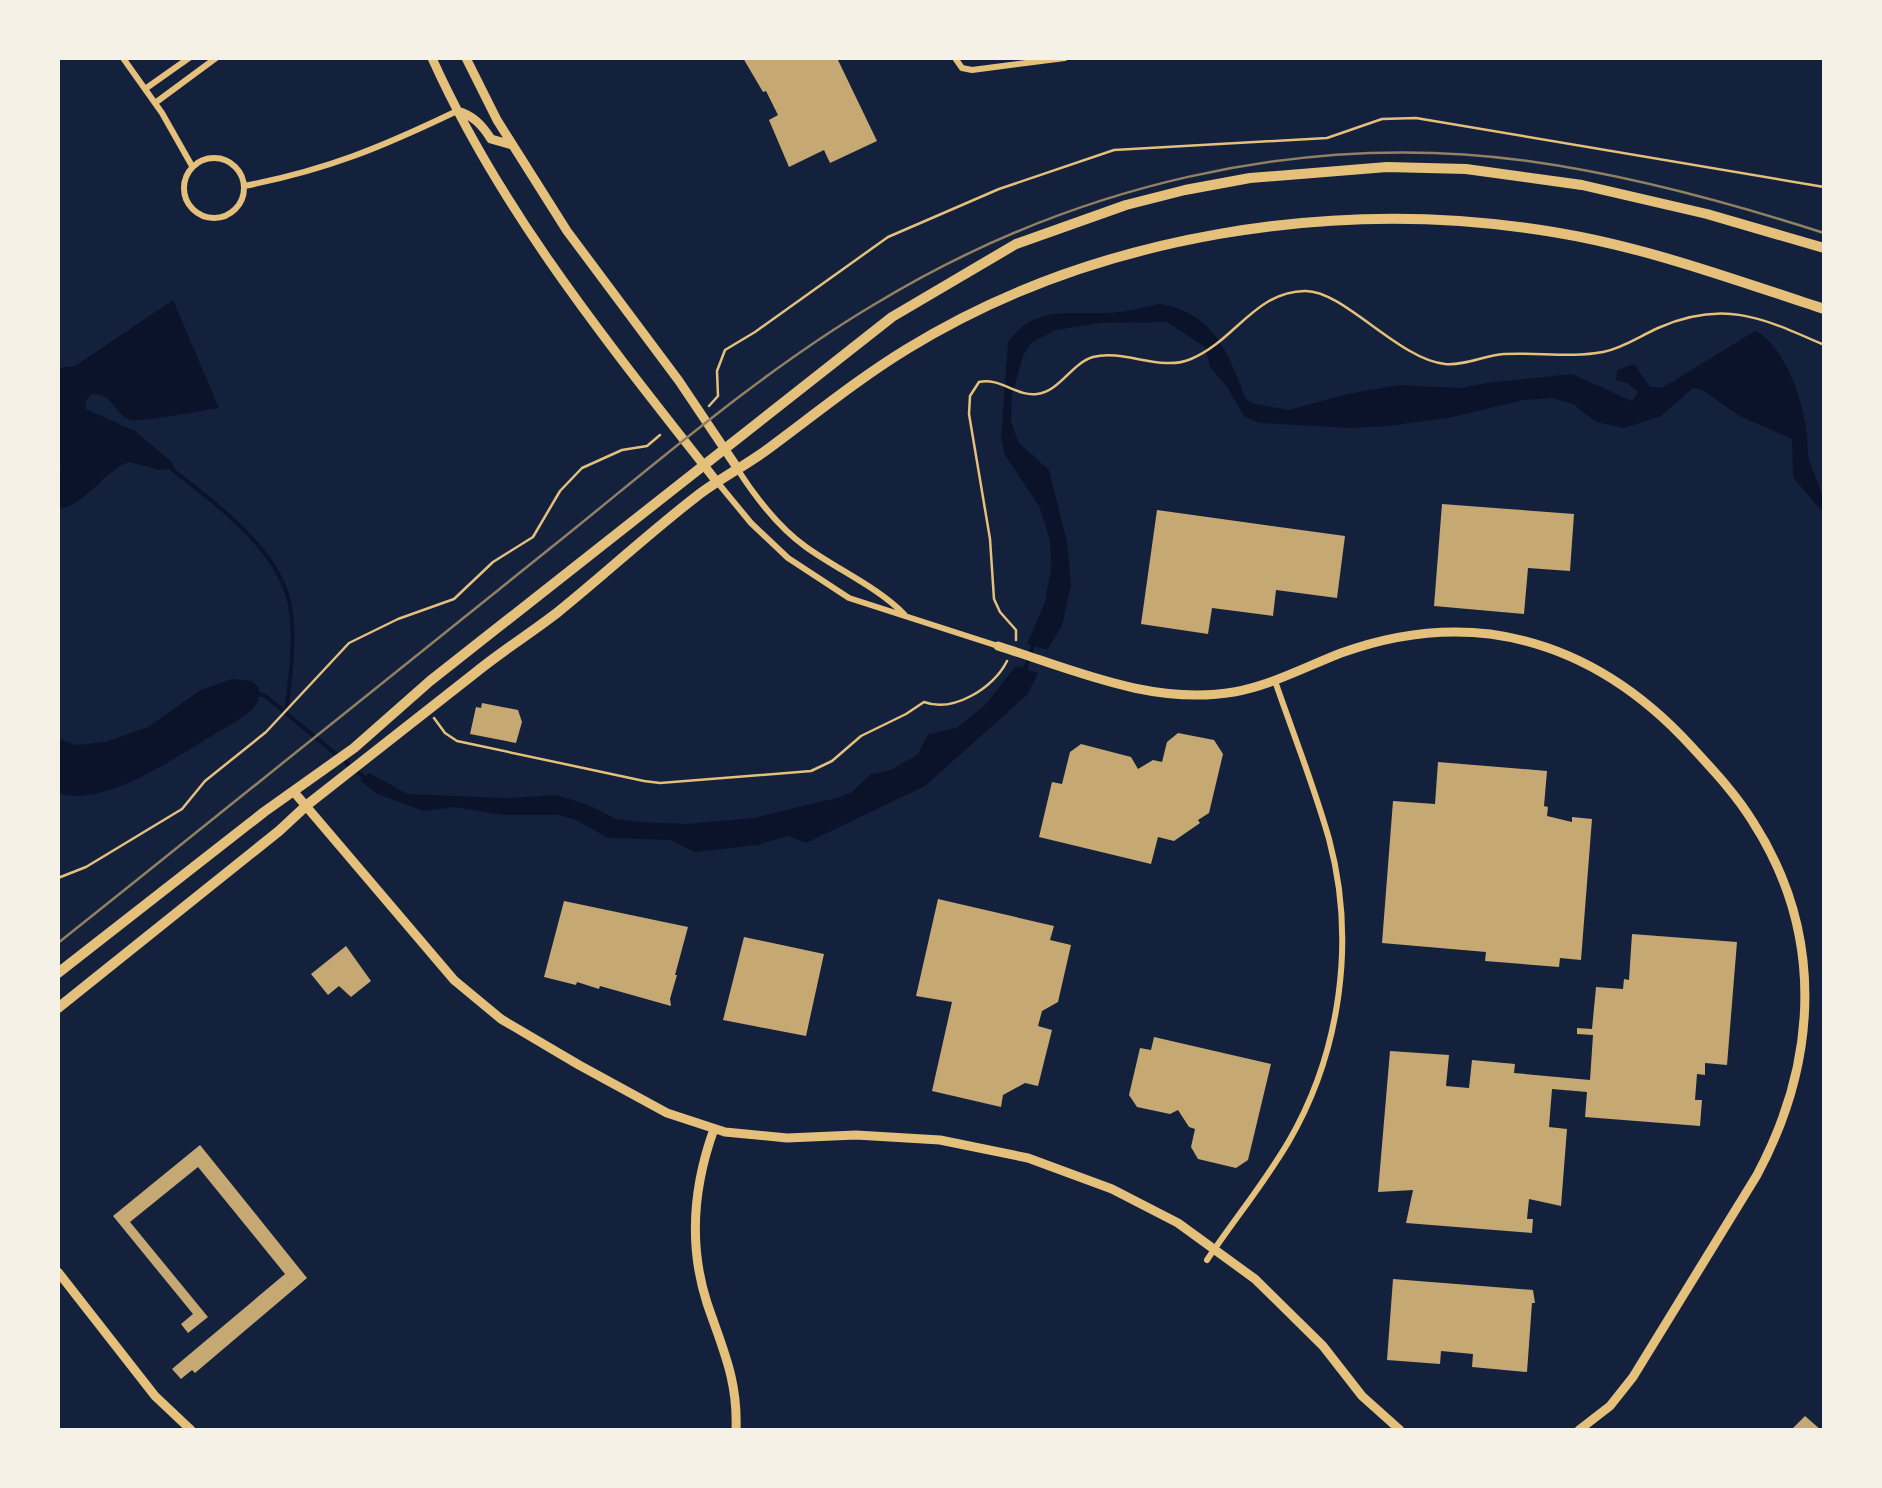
<svg xmlns="http://www.w3.org/2000/svg" width="1882" height="1488" font-family="'Space Grotesk',sans-serif">
  <rect width="100%" height="100%" fill="#14213d"/>
  <path fill="#0b132b" d="M173,300L219,408C205,410 137,423 130,420C112,412 114,393 91,394L86,401V409L135,431L172,462L174,468L160,470L129,462C103,472 89,501 63,508L58,505V475L61,470L58,458V368L75,366Z
    M1159,304C1214,312 1228,353 1246,399L1255,404L1289,410L1347,394L1399,385L1462,388L1486,383L1572,374L1632,401L1638,392L1627,383L1616,380L1617,370L1634,364L1650,387L1662,388L1755,331C1785,344 1804,404 1807,435C1808,443 1807,451 1809,459C1814,479 1824,489 1824,511L1817,506L1793,477L1792,439L1738,415L1701,389L1693,388L1661,416L1624,428L1596,422L1573,404L1552,398L1524,400L1448,418L1387,426L1349,428L1259,423L1244,416L1227,387L1210,367L1205,347L1167,322L1100,323L1056,330L1031,343L1023,356L1012,394L1011,421L1019,443L1049,470L1067,542L1071,585L1062,626L1047,650L1027,644L1045,602L1051,568L1050,540L1039,506L1005,455L1001,439L1008,342C1035,306 1064,314 1104,313C1122,313 1141,308 1159,304Z
    M1016,666L1038,673L1028,694L925,786L806,843L788,836L757,845L695,852L670,840L608,838L576,820L558,815H503L454,807L424,811L377,794L360,780L369,773L408,794L506,798L556,795L589,805L616,819L639,822L685,824L754,818L840,797L852,792L871,774L891,770L918,754L928,734L957,728L985,705Z
    M231,679L252,681L259,688C259,694 260,698 257,703C249,717 227,726 213,735C176,757 103,809 58,793V738L75,745L105,742L148,727L199,691Z"/>
  <g fill="none" stroke-linecap="round" stroke-linejoin="round">
    <path stroke="#0b132b" stroke-width="4" d="M169,467C213,502 284,551 291,612C295,640 290,684 286,712
      M1024,672L1034,643
      M255,694L264,695L365,778"/>
  </g>
  <path fill="#c6a872" d="M743,58H837L877,141L830,163L824,150L789,167L769,120L778,115L766,91L763,92Z
    M1442,504L1574,514L1570,571L1528,568L1524,614L1434,606Z
    M1157,510L1345,536L1337,598L1276,590L1273,616L1212,608L1208,634L1141,624Z
    M482,703L518,710L522,722L516,743L470,734L476,707L481,708Z
    M1178,733L1214,740L1223,754L1209,813L1198,820L1200,823L1174,841L1158,837L1151,864L1039,837L1052,782L1062,784L1070,752L1081,744L1131,757L1138,769L1153,760L1162,762L1167,742Z
    M1438,762L1547,771L1544,806L1548,807L1547,816L1572,822V817L1592,819L1581,960L1560,958L1559,967L1485,961L1486,952L1382,943L1393,801L1435,804Z
    M938,899L1054,926L1050,940L1071,945L1058,1002L1042,1011L1038,1026L1052,1030L1038,1086L1025,1083L1003,1095L1001,1107L932,1091L952,1002L916,996Z
    M564,901L688,927L675,975H677L670,999L671,1006L600,986L599,989L577,982L576,985L544,977Z
    M1632,934L1737,942L1727,1065L1705,1063V1075L1697,1074L1695,1100H1702L1700,1126L1585,1117L1587,1092L1552,1089L1549,1127L1567,1129L1561,1206L1529,1199L1527,1219H1533L1532,1233L1406,1223L1413,1190L1378,1192L1390,1051L1449,1055L1446,1086L1469,1088L1472,1060L1515,1064L1514,1073L1590,1080L1593,1035L1577,1034V1028L1592,1029L1596,987L1623,989L1624,979L1629,980Z
    M744,937L824,954L806,1036L723,1020Z
    M346,946L371,981L351,997L339,986L328,995L311,974Z
    M1154,1037L1271,1064L1248,1160L1236,1168L1198,1159L1191,1147L1195,1129L1189,1127L1178,1110L1170,1114L1137,1107L1129,1095L1140,1048L1151,1050Z
    M200,1145L307,1278L195,1373L192,1370L181,1379L172,1369L285,1274L198,1167L130,1222L208,1317L188,1333L181,1324L193,1314L113,1216Z
    M1393,1279L1533,1290L1535,1303H1532L1527,1372L1472,1367L1473,1354L1441,1351L1440,1364L1387,1360Z
    M1805,1416L1821,1430H1791Z"/>
  <g fill="none" stroke-linecap="round" stroke-linejoin="round">
    <path stroke="#e5c07b" stroke-width="2.5" d="M709,406L718,396L717,371L725,350L755,332L888,237L999,189L1114,150L1327,138L1382,119L1416,118L1824,187
      M1016,640V630L1000,612L994,599L990,539L969,414L970,396L979,382C1000,377 1017,397 1037,394C1059,392 1072,363 1093,357C1124,349 1161,372 1191,359C1236,340 1254,292 1305,291C1343,290 1398,359 1445,364C1465,366 1485,355 1504,354C1537,352 1571,358 1603,352C1623,348 1640,336 1658,328C1724,299 1763,318 1824,345
      M434,718L445,733L457,741L644,781L660,783L811,771L832,761L861,736L906,714L924,702C953,713 994,688 1007,661
      M58,878L86,867L182,809L205,781L266,732L349,643L398,619L454,599L493,562L533,537L560,491L582,468L622,450L647,446L660,435"/>
    <path stroke="#e5c07b" stroke-width="6" d="M123,58L162,113L192,166
      M955,58L962,68L972,70L1065,58
      M145,89L189,58
      M155,103L216,58
      M184 188a30 30 0 1 1 60 0a30 30 0 1 1-60 0Z
      M244,186C327,170 382,147 457,111
      M738,470C756,498 778,527 806,547C838,570 876,586 904,614
      M718,483L751,523L788,558L849,598L998,646
      M1207,1260C1234,1220 1265,1182 1289,1141C1341,1051 1356,939 1329,839C1314,786 1293,733 1275,681"/>
    <path stroke="#e5c07b" stroke-width="9" d="M998,646C1074,670 1153,706 1234,692C1272,685 1305,667 1341,653C1388,636 1440,628 1490,634C1571,645 1636,686 1691,746C1713,770 1736,794 1753,822C1825,934 1818,1061 1757,1175L1633,1377L1610,1406L1579,1430
      M294,792L454,980L501,1019L579,1065L667,1113L725,1132L787,1138L856,1135L940,1140L1028,1158L1112,1189L1178,1223L1255,1279L1323,1346L1362,1396L1400,1430
      M714,1129C693,1187 688,1244 707,1303C723,1350 738,1380 736,1430
      M58,1272L155,1396L191,1430"/>
    <path stroke="#e5c07b" stroke-width="9" d="M432,58C502,214 612,348 717,482
      M466,58L497,120L567,231L679,381L738,469
      M457,111C473,115 482,125 491,139L512,145"/>
    <path stroke="#e5c07b" stroke-width="10" d="M58,973L264,812L354,748L430,681L892,317L1016,244L1126,205L1185,190L1250,178L1387,167L1466,169L1582,185L1707,214L1824,248
      M58,1008L279,831L307,805C363,761 419,717 475,673C502,651 531,633 558,612C605,574 649,533 697,496C719,479 745,466 768,449C814,415 858,379 907,349C1094,234 1338,196 1553,232C1646,247 1735,280 1824,309"/>
    <path stroke="#918062" stroke-width="2.5" d="M58,943C225,810 391,676 558,542C660,460 762,371 875,304C1070,186 1300,130 1528,161C1629,175 1728,202 1824,233"/>
  </g>
  <rect width="1882" height="1488" fill="none" stroke="#f6f1e7" stroke-width="120"/>
</svg>
